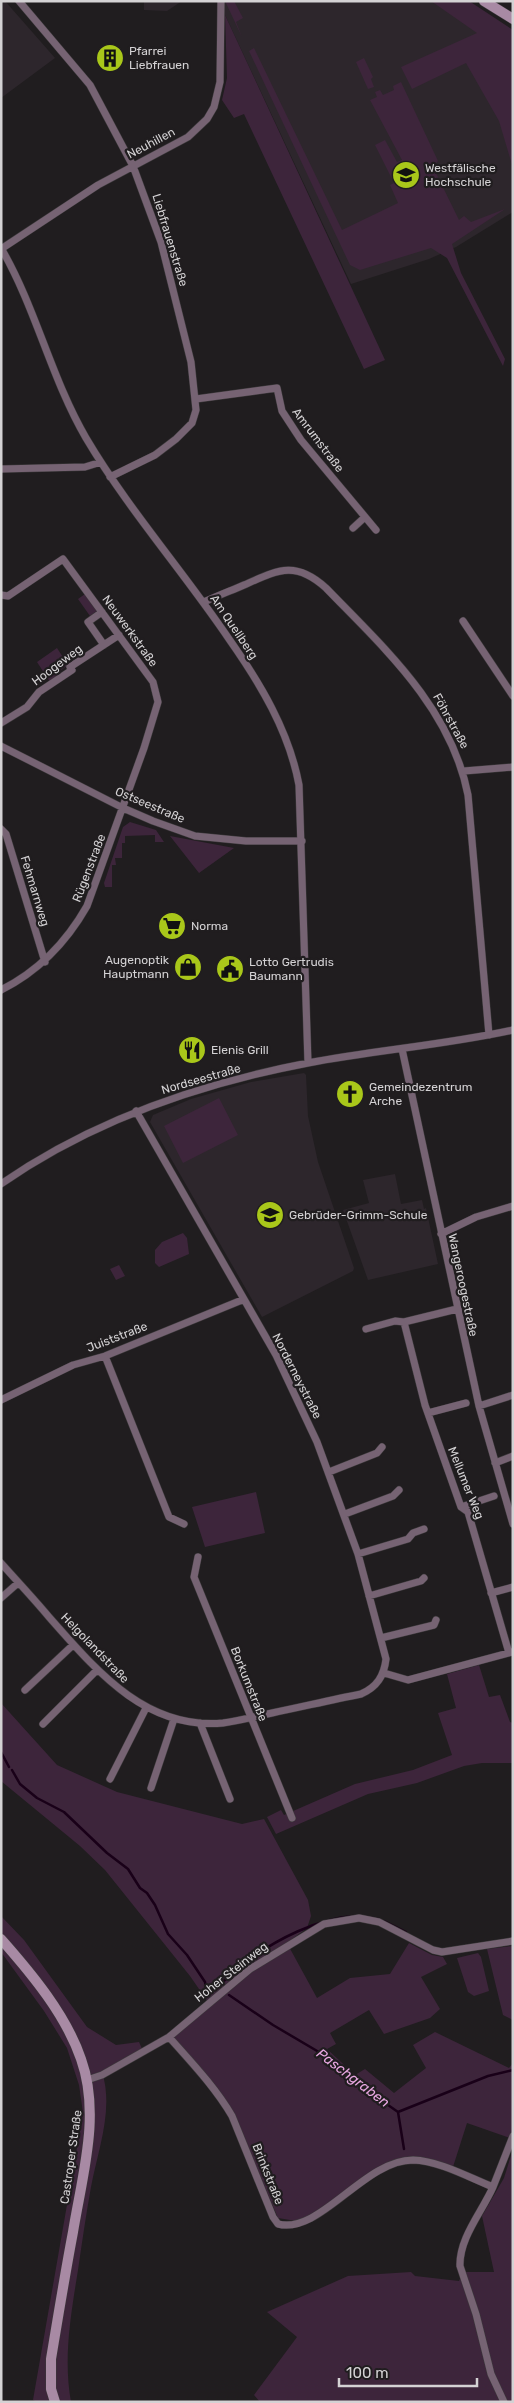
<svg xmlns="http://www.w3.org/2000/svg" width="514" height="2403" font-family="Rubik,sans-serif">
  <rect width="100%" height="100%" fill="#201d1f"/>
  <path fill="#2d262c" d="M5,1L55,58L1,98V2Z
    M144,1H182L167,11L144,10Z
    M225,1H449L513,45V212L456,247L429,259L351,284L225,15Z
    M304,1073L306,1075L308,1116L318,1162L354,1268L353,1271L262,1317L150,1122L153,1115L191,1099L251,1082Z
    M395,1174L401,1204L422,1200L424,1209L426,1208L438,1264L368,1280L343,1210L369,1203L363,1180Z"/>
  <path fill="#3d253b" d="M225,1H234L243,18L236,22L242,37Z
    M431,1H469L513,30V168L499,121L466,63L412,89L401,67L477,33Z
    M225,15L385,360L364,369L244,114L234,118L222,100L227,78Z
    M254,48L342,230L398,203L390,185L394,183L375,145L385,140L397,162L402,160L370,100L377,97L375,92L380,90L383,95L394,90L393,86L401,82L438,161L433,167L459,220L464,216L471,222L505,209L452,244L461,273L505,359L503,366L447,258L431,248L360,270L350,265L249,51Z
    M364,58L373,77L371,79L374,87L368,89L356,62Z
    M85,594L97,611L90,616L78,599Z
    M57,648L68,665L60,671L62,674L50,682L37,662Z
    M130,822L156,830L164,842H155V835L125,836V843H122V858H115L116,865H112V887H105L104,883L123,827Z
    M170,836L234,848L199,873Z
    M219,1098L238,1135L183,1163L164,1126Z
    M183,1233L187,1238L189,1254L159,1267L155,1263V1250L162,1242Z
    M119,1265L125,1276L116,1280L110,1269Z
    M256,1492L265,1533L205,1547L192,1507Z
    M479,1665L489,1697L500,1695L510,1722L513,1723V1763H482L464,1766L417,1783L368,1794L276,1834L267,1817L281,1810L284,1815L355,1784L413,1770L452,1755L438,1713L456,1708L447,1674Z
    M1,1703L57,1765L117,1792L242,1824L264,1819L308,1900L311,1916L307,1928L208,2002L190,1976L105,1870L80,1846L1,1781Z
    M1,1916L24,1940L87,2027L116,2045L139,2042L143,2051L102,2072C114,2109 98,2150 91,2187C86,2215 82,2242 78,2270C71,2314 63,2358 71,2402H37L33,2400L83,2113L79,2085L67,2048L44,2011L1,1952Z
    M409,1943L432,1955L443,1957L447,1964L421,1977L440,2009L430,2018L384,2034L369,2010L330,2033L336,2044L327,2049L355,2075L365,2069L394,2093L426,2068L413,2045L435,2032L509,2068L513,2063V2139L467,2123L452,2170L433,2162L394,2163L317,2213L296,2221L278,2218L234,2116L170,2037L251,1970L288,1945L317,1998L350,1978L390,1974Z
    M513,1946V2020L503,2015L487,1949Z
    M478,1953L481,1957L489,1991L474,1996L468,1992L457,1958Z
    M513,2149V2402H260L254,2395L297,2337L267,2312L348,2276L411,2272L415,2276L459,2281L463,2272H494L482,2216L504,2178Z"/>
  <g fill="none" stroke-linecap="round" stroke-linejoin="round">
    <path stroke="#190018" stroke-width="2.5" d="M1,1752L9,1767
      M12,1770L20,1784L37,1798L64,1812L107,1853L128,1869L140,1888L147,1893L155,1905L168,1934L187,1955L205,1982L207,1993C222,1984 233,1973 246,1962C275,1940 318,1918 354,1916
      M362,1916L379,1919
      M384,1921L406,1932
      M229,1995L273,2025L329,2058L358,2084L398,2112L488,2076L513,2070
      M398,2112L404,2149"/>
    <g stroke="#3d3a3c" stroke-width="8">
      <path id="minor" d="M19,1L90,85L133,166L161,242L191,362L196,410L192,423L176,439L155,455L110,477
        M1,248C36,308 51,378 86,438C128,509 183,571 229,639C260,683 289,731 299,785L308,1063
        M1,249L98,185L188,137L207,119L214,107L220,82L221,1
        M196,399L277,388L282,411L301,440L376,530
        M1,469L85,467L101,462
        M353,528L365,517
        M1,595L8,596L63,559L153,682L158,702L144,748L87,906C66,943 39,971 1,990
        M204,602C217,596 230,591 244,585C278,570 295,560 326,588C385,649 451,708 468,795L489,1035
        M102,612L88,622L104,645
        M463,621L513,696
        M1,723L27,707L39,692L72,670L70,667L119,635
        M1,746L123,808L153,821L195,836L246,841H302
        M464,771L513,767
        M1,829L6,834L45,962
        M402,1049L479,1406L513,1524
        M1,1184C93,1120 198,1084 308,1063C376,1050 445,1045 513,1030
        M441,1234L476,1217L513,1206
        M457,1309L404,1322L425,1405L461,1507L468,1512L509,1653
        M366,1329L395,1321L404,1322
        M105,1356L169,1517L184,1524
        M1,1400L73,1365L105,1356L242,1300
        M479,1406L513,1395
        M428,1413L466,1403
        M495,1463L513,1456
        M329,1472L377,1453L382,1447
        M461,1507L494,1496
        M345,1514L393,1496L399,1490
        M358,1554L408,1539L413,1533L424,1529
        M198,1557L194,1577L292,1818
        M1,1563C17,1581 34,1599 49,1617C96,1670 145,1730 223,1723C239,1721 256,1716 272,1713C301,1707 331,1700 361,1694C377,1687 384,1676 386,1659L358,1554L317,1442L276,1355L136,1111
        M491,1593L513,1587
        M369,1596L421,1581L424,1578
        M1,1598L18,1583
        M381,1638L434,1625L436,1620
        M384,1673L408,1680L512,1652
        M25,1690L73,1645
        M200,1723L230,1799
        M43,1724L97,1670
        M110,1779L146,1708
        M151,1788L174,1719
        M169,2037C192,2063 215,2087 232,2116L273,2217L278,2224C320,2235 364,2160 413,2160C440,2161 468,2177 493,2187C482,2212 459,2238 460,2266L476,2314L491,2374L504,2402
        M87,2080L102,2075L169,2037L250,1969L324,1924L359,1918L379,1922L433,1950L442,1952L513,1941
        M493,2187L513,2136"/>
    </g>
    <g stroke="#3d3a3c" stroke-width="11">
      <path id="secondary" d="M484,1L513,19
        M1,1939C32,1974 66,2015 81,2059C101,2115 82,2176 73,2232C65,2274 58,2317 51,2359V2389L55,2402"/>
    </g>
    <use href="#minor" stroke="#766373" stroke-width="7"/>
    <use href="#secondary" stroke="#a88aa4" stroke-width="10"/>
  </g>
  <defs>
    <g id="building-disc" transform="scale(1.4375)"><circle r="9.5" fill="#a9c71a" stroke="#201d1f"/><path d="M-4-6H4V6H1V3H-1V6H-4ZM-2.5-4.3h1.7v1.8h-1.7ZM.8-4.3h1.7v1.8H.8ZM-2.5-1h1.7V.8h-1.7ZM.8-1h1.7V.8H.8Z" fill="#111"/></g>
    <g id="university-disc" transform="scale(1.4375)"><circle r="9.5" fill="#a9c71a" stroke="#201d1f"/><path d="M0-5L7-2L0 1L-7-2ZM-4 1L0 2.5L4 1V4Q0 6-4 4Z" fill="#111"/></g>
    <g id="supermarket-disc" transform="scale(1.4375)"><circle r="9.5" fill="#a9c71a" stroke="#201d1f"/><path d="M-6-5.5h2.5l.6 2H6L4.5 2H-2.5L-4.4-4H-6ZM-1.5 3.2a1.3 1.3 0 1 0 .1 0ZM3 3.2a1.3 1.3 0 1 0 .1 0Z" fill="#111"/></g>
    <g id="shop-disc" transform="scale(1.4375)"><circle r="9.5" fill="#a9c71a" stroke="#201d1f"/><path d="M-5-2.5h2.3a2.7 3.5 0 0 1 5.4 0H5L5.5 6h-11ZM-1.5-2.5h3a1.5 2.3 0 0 0-3 0Z" fill="#111"/></g>
    <g id="civic-disc" transform="scale(1.4375)"><circle r="9.5" fill="#a9c71a" stroke="#201d1f"/><path d="M-.6-6.5H3V-4.5H.6V-3L4-1V1h2V6H-6V1h2V-1L-.6-3ZM-1.2 2.5V6h2.4V2.5Z" fill="#111"/></g>
    <g id="restaurant-disc" transform="scale(1.4375)"><circle r="9.5" fill="#a9c71a" stroke="#201d1f"/><path d="M-5-6h1v4h1v-4h1v4h1v-4h1v5L-1.5 .5V6h-2V.5L-5-1ZM5-6V6H3V1.5H1.5Q1.5-4 5-6Z" fill="#111"/></g>
    <g id="church-disc" transform="scale(1.4375)"><circle r="9.5" fill="#a9c71a" stroke="#201d1f"/><path d="M-1.2-6h2.4v3.5h3.3v2.4h-3.3V6h-2.4V-.1h-3.3v-2.4h3.3Z" fill="#111"/></g>
    <g id="school-disc" transform="scale(1.4375)"><circle r="9.5" fill="#a9c71a" stroke="#201d1f"/><path d="M0-5L7-2L0 1L-7-2ZM-4 1L0 2.5L4 1V4Q0 6-4 4Z" fill="#111"/></g>
  </defs>
  <g fill-rule="evenodd">
    <use href="#building-disc" x="110" y="58"/>
    <use href="#university-disc" x="406" y="175"/>
    <use href="#supermarket-disc" x="172" y="926"/>
    <use href="#shop-disc" x="188" y="967"/>
    <use href="#civic-disc" x="230" y="969"/>
    <use href="#restaurant-disc" x="192" y="1050"/>
    <use href="#church-disc" x="350" y="1094"/>
    <use href="#school-disc" x="270" y="1215"/>
  </g>
  <g text-anchor="middle" dominant-baseline="central" stroke-width="4.5" stroke-linejoin="round" paint-order="stroke">
    <g font-size="12" fill="#d4d2d4" stroke="#201d1f" text-anchor="start">
      <text x="129" y="51">Pfarrei<tspan x="129" dy="14">Liebfrauen</tspan></text>
      <text x="425" y="168">Westfälische<tspan x="425" dy="14">Hochschule</tspan></text>
      <text x="191" y="926">Norma</text>
      <text x="169" y="960" text-anchor="end">Augenoptik<tspan x="169" dy="14">Hauptmann</tspan></text>
      <text x="249" y="962">Lotto Gertrudis<tspan x="249" dy="14">Baumann</tspan></text>
      <text x="211" y="1050">Elenis Grill</text>
      <text x="369" y="1087">Gemeindezentrum<tspan x="369" dy="14">Arche</tspan></text>
      <text x="289" y="1215">Gebrüder-Grimm-Schule</text>
    </g>
    <g font-size="12" fill="#d4d2d4" stroke="#201d1f">
      <text transform="translate(151 143) rotate(-28)">Neuhillen</text>
      <text transform="translate(170 240) rotate(73)">Liebfrauenstraße</text>
      <text transform="translate(318 440) rotate(53)">Amrumstraße</text>
      <text transform="translate(234 627) rotate(56)">Am Quellberg</text>
      <text transform="translate(130 631) rotate(54)">Neuwerkstraße</text>
      <text transform="translate(57 665) rotate(-37)">Hoogeweg</text>
      <text transform="translate(451 721) rotate(61)">Föhrstraße</text>
      <text transform="translate(150 805) rotate(23)">Ostseestraße</text>
      <text transform="translate(89 868) rotate(-69)">Rügenstraße</text>
      <text transform="translate(35 891) rotate(73)">Fehmarnweg</text>
      <text transform="translate(201 1079) rotate(-16)">Nordseestraße</text>
      <text transform="translate(463 1285) rotate(78)">Wangeroogestraße</text>
      <text transform="translate(117 1337) rotate(-21)">Juiststraße</text>
      <text transform="translate(297 1376) rotate(63)">Norderneystraße</text>
      <text transform="translate(466 1483) rotate(68)">Mellumer Weg</text>
      <text transform="translate(95 1648) rotate(46)">Helgolandstraße</text>
      <text transform="translate(249 1684) rotate(68)">Borkumstraße</text>
      <text transform="translate(231 1972) rotate(-38)">Hoher Steinweg</text>
      <text transform="translate(71 2157) rotate(-82)">Castroper Straße</text>
      <text transform="translate(268 2174) rotate(68)">Brinkstraße</text>
    </g>
    <g font-size="14" font-style="italic" fill="#e8a7e1" stroke="#201d1f">
      <text transform="translate(353 2078) rotate(37)">Paschgraben</text>
    </g>
  </g>
  <rect width="514" height="2403" fill="none" stroke="#d4d2d4" stroke-width="5"/>
  <path d="M339 2378v8h138v-8" fill="none" stroke="#d4d2d4" stroke-width="2.5"/>
  <text x="346" y="2378" font-size="15" fill="#d4d2d4" stroke="#201d1f" stroke-width="4" paint-order="stroke">100 m</text>
</svg>
